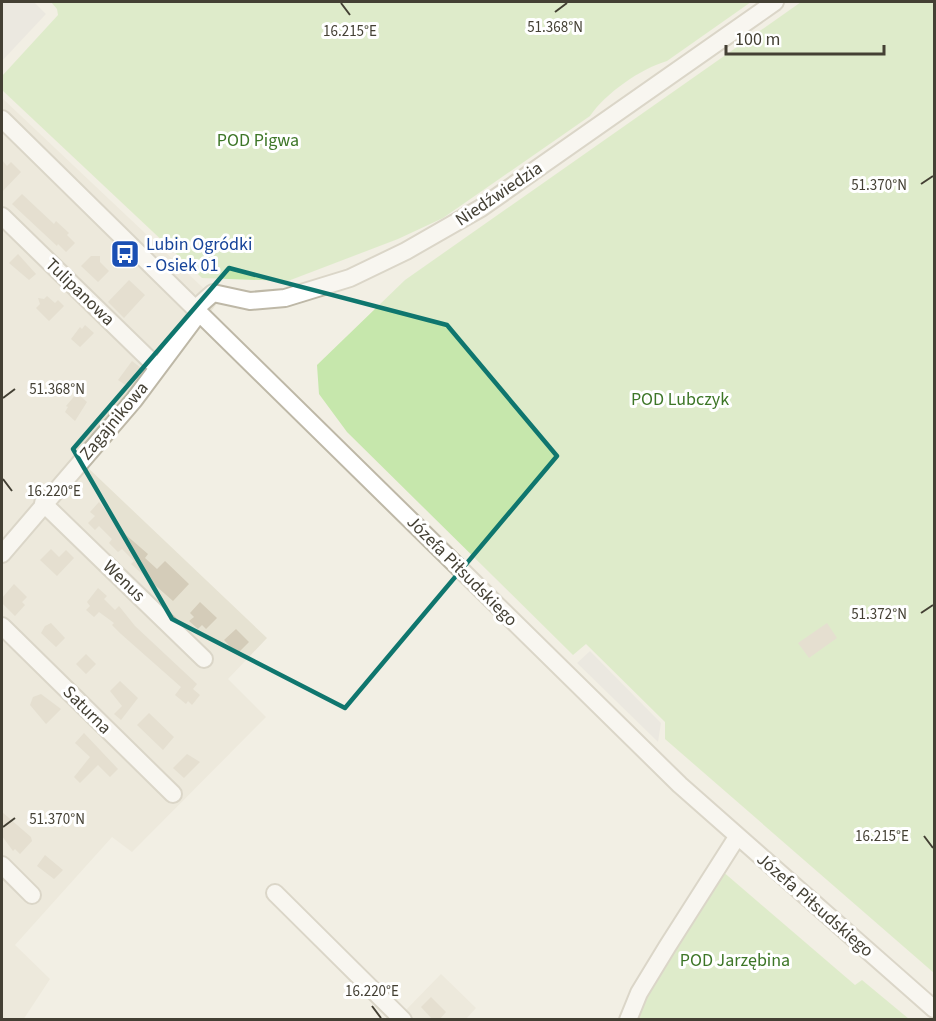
<svg xmlns="http://www.w3.org/2000/svg" width="936" height="1021" font-family="'Source Sans 3',sans-serif">
  <rect width="100%" height="100%" fill="#f2efe4"/>
  <path fill="#e6e2d2" d="M2,98L218,302L140,404L86,466L267,638L228,679L266,717L132,852L112,837L15,945L50,979L23,1020L2,1019Z
    M441,974L476,1008L465,1020L413,1019L405,1011Z"/>
  <path fill="#c6e7ac" d="M51,2H751L667,61C640,69 606,93 590,116L443,218L398,239L288,281L202,278L2,90V76L58,15L57,9Z
    M801,2H934V973L665,739V722L586,644L573,655L347,432L319,394L317,365L405,280Z
    M721,870L855,985L862,980L909,1019L634,1020L646,992Z"/>
  <path fill="#e3e1dc" d="M2,2H34L46,14L2,61Z
    M590,651L661,723L658,742L577,663Z"/>
  <path fill="#d4ccb9" d="M2,160L7,166L11,162L21,172L2,192Z
    M22,194L54,224L56,221L69,233L67,235L75,243L66,252L58,244L57,246L12,204Z
    M18,254L36,274L29,280L9,263Z
    M91,256H100V262L109,271L98,282L81,266Z
    M129,280L145,295L124,318L108,302Z
    M47,296L55,303L58,300L64,306L49,321L36,308L40,304L38,298L44,299Z
    M85,325L94,333L80,347L71,339L80,327L82,329Z
    M132,361L141,368L127,386L118,380Z
    M77,393L87,402L75,421L65,412L68,407L66,406Z
    M99,502L126,535L148,554L145,558L157,569L165,561L189,584L173,601L131,564L134,561L122,549L118,552L109,543L112,539L99,526L95,530L88,523L95,516L90,512Z
    M51,549L59,557L66,550L74,558L57,576L40,560Z
    M14,584L27,597L22,602L25,605L15,616L2,603V598Z
    M98,588L107,596L104,599L115,610L119,606L135,626L197,684L193,689L200,695L192,705L188,701L186,704L175,695L181,687L121,634L112,625L114,623L99,612L94,617L86,610L90,606L87,602Z
    M200,602L217,618L206,629L202,625L198,629L189,621L194,617L190,613Z
    M51,623L65,638L56,647L41,633L45,626Z
    M827,623L837,638L809,658L798,643Z
    M236,629L249,642L237,654L224,640Z
    M86,654L96,664L86,674L76,664Z
    M120,681L138,698L121,720L114,714L122,706L110,691Z
    M41,694L61,709L46,724L30,705L33,697Z
    M149,713L174,737L163,750L137,725Z
    M84,733L118,769L110,777L98,765L80,783L74,777L90,757L75,743Z
    M187,754L200,762L184,778L173,768Z
    M2,812L31,837L32,841L20,854L15,849L13,851L2,836Z
    M45,855L63,870L54,879L37,866Z
    M431,997L446,1012L439,1020H433L421,1007Z"/>
  <g fill="none" stroke-linecap="round" stroke-linejoin="round">
    <g stroke="#beb8a7" stroke-width="20">
      <path id="minor" d="M2,119L680,785L934,1009
        M2,216L158,368
        M195,309L213,293L250,301L285,298L350,278L406,251L481,208L775,2
        M43,503L204,659
        M2,554L134,400L199,313
        M2,626L173,794
        M2,865L32,895
        M275,893L403,1020
        M628,1020L639,993L667,947L737,837"/>
    </g>
    <use href="#minor" stroke="#fff" stroke-width="16"/>
  </g>
  <path d="M0 0H936V1021H0ZM229,268L447,325L557,456L345,708L172,619L73,449Z" fill="#f2efe4" fill-opacity=".55" fill-rule="evenodd"/>
  <path fill="none" stroke="#0f766e" stroke-width="4.5" stroke-linejoin="round" d="M229,268L447,325L557,456L345,708L172,619L73,449Z"/>
  <path fill="none" stroke="#444034" stroke-width="2" d="M341,3L350,15M555,12L567,3M921,184L933,176M3,398L15,389M3,479L12,491M921,613L933,605M3,827L15,818M924,836L933,848M372,1006L381,1018"/>
  <defs>
    <g id="bus-square" transform="scale(1.5)"><rect x="-9" y="-9" width="18" height="18" rx="4" fill="#1a4fb4" stroke="#fff"/><path d="M-5-6H5V4H4V6H2V4H-2V6H-4V4H-5ZM-3.5-4V0h7V-4ZM-3.5 1.2v1.5H-2V1.2ZM2 1.2v1.5H3.5V1.2Z" fill="#fff"/></g>
  </defs>
  <g fill-rule="evenodd">
    <use href="#bus-square" x="125" y="254"/>
  </g>
  <g text-anchor="middle" dominant-baseline="central" stroke-width="6" stroke-linejoin="round" paint-order="stroke">
    <g font-size="18" fill="#3d7627" stroke="#fff">
      <text x="258" y="140">POD Pigwa</text>
      <text x="680" y="399">POD Lubczyk</text>
      <text x="735" y="960">POD Jarzębina</text>
    </g>
    <g font-size="18" fill="#444034" stroke="#fff">
      <text transform="translate(499 194) rotate(-34)">Niedźwiedzia</text>
      <text transform="translate(80 292) rotate(44)">Tulipanowa</text>
      <text transform="translate(114 421) rotate(-50)">Zagajnikowa</text>
      <text transform="translate(462 571) rotate(45)">Józefa Piłsudskiego</text>
      <text transform="translate(124 581) rotate(44)">Wenus</text>
      <text transform="translate(87 710) rotate(45)">Saturna</text>
      <text transform="translate(815 905) rotate(41)">Józefa Piłsudskiego</text>
    </g>
    <g font-size="18" fill="#164399" stroke="#fff" text-anchor="start">
      <text x="146" y="244">Lubin Ogródki<tspan x="146" dy="21">- Osiek 01</tspan></text>
    </g>
  </g>
  <g font-size="15" text-anchor="middle" fill="#444034" stroke="#fff" stroke-width="6" stroke-linejoin="round" paint-order="stroke">
    <text x="555" y="32">51.368°N</text>
    <text x="350" y="36">16.215°E</text>
    <text x="879" y="190">51.370°N</text>
    <text x="57" y="394">51.368°N</text>
    <text x="54" y="496">16.220°E</text>
    <text x="879" y="619">51.372°N</text>
    <text x="57" y="824">51.370°N</text>
    <text x="882" y="841">16.215°E</text>
    <text x="372" y="996">16.220°E</text>
  </g>
  <rect width="936" height="1021" fill="none" stroke="#444034" stroke-width="6"/>
  <path d="M726 45v9h158v-9" fill="none" stroke="#444034" stroke-width="3"/>
  <text x="735" y="45" font-size="18" fill="#444034" stroke="#ffffff" stroke-width="4.5" paint-order="stroke">100 m</text>
</svg>
